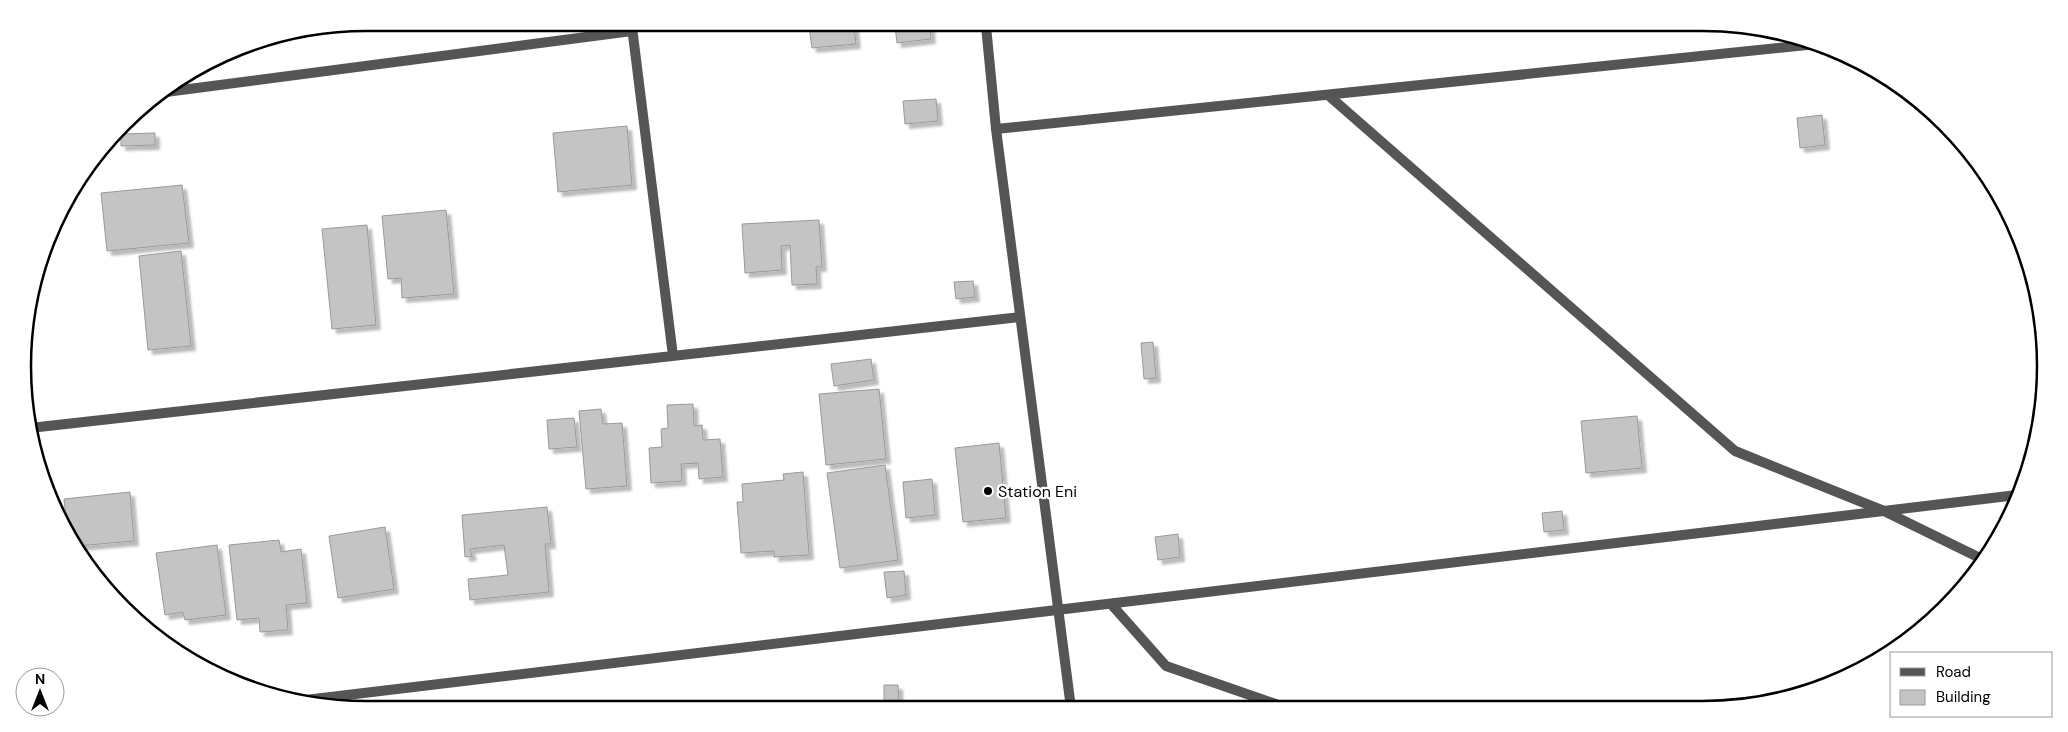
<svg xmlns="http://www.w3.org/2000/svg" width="2068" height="732" viewBox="0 0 2068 732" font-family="'DM Sans',sans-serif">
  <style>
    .building { fill: #c4c4c4; stroke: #999; filter: url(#shadow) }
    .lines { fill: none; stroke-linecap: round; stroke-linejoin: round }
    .minor { stroke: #555; stroke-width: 10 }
    .poi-dot { fill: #000; stroke: #fff; stroke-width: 2 }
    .labels { text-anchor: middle; stroke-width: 4.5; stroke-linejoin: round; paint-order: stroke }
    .poi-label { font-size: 16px; fill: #000; stroke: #fff; text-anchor: start }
    .rim { fill: none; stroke: #000; stroke-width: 2.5 }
  </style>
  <defs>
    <filter id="shadow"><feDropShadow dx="4.5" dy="4.5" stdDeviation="1" flood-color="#0004"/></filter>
  </defs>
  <rect width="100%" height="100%" fill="#fff"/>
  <path class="building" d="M 854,26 L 856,44 L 812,48 L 809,27 Z
    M 895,26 L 930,26 L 931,39 L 897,43 Z
    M 936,99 L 938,121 L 905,124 L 903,101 Z
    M 1822,115 L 1825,145 L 1800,148 L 1797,118 Z
    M 627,126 L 632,185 L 558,192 L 553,133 Z
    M 155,133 L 155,145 L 121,146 L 121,134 Z
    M 182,185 L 189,243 L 107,251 L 101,193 Z
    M 446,210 L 454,294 L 402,298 L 401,278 L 388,279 L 382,216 Z
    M 819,220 L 822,267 L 816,267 L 817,284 L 792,285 L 790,245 L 781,246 L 782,270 L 745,273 L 742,224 Z
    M 367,225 L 376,325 L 332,329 L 322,229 Z
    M 181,251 L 191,346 L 148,350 L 139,256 Z
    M 973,281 L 975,297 L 956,299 L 954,282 Z
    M 1153,342 L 1156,378 L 1144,379 L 1141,343 Z
    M 871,359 L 874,380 L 834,386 L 831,364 Z
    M 879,389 L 886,459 L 826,465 L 819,394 Z
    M 693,404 L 694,426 L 702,425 L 703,440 L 720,439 L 723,477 L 699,479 L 698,463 L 681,464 L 682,481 L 651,483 L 649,448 L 662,447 L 661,429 L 668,428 L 667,405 Z
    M 601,409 L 603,424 L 622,423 L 627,486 L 586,489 L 579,411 Z
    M 1637,416 L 1642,468 L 1586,473 L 1581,421 Z
    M 574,418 L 577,447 L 549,449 L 547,420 Z
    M 999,443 L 1006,518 L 963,522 L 955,448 Z
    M 885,465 L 898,560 L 840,568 L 827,473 Z
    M 803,472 L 809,555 L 774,557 L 774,551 L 741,553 L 737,502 L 743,502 L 742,484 L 784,480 L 783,474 Z
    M 932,479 L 935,515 L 906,518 L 903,482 Z
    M 130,492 L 134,541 L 76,546 L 67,528 L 64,499 Z
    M 547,507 L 551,544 L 545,544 L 549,592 L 470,600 L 468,579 L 508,575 L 504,545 L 470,549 L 472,556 L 465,557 L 462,515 Z
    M 1562,511 L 1564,530 L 1544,532 L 1542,513 Z
    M 385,527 L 394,589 L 338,598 L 329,536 Z
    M 1178,534 L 1180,557 L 1158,560 L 1155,537 Z
    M 279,540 L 281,552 L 301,549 L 307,603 L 286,605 L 288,630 L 260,632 L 259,618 L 237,620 L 229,545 Z
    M 217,545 L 226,615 L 185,620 L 183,612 L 165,615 L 156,553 Z
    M 904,571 L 906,595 L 887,598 L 884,572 Z
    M 884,685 L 898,685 L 899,707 L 884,707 Z"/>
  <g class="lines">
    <path class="minor" d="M 986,26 L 996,129 L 1071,708
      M 632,27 L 673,356
      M 166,92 L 632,31
      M 1328,95 L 1735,451 L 1884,511 L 1982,559
      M 996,129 L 1817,44
      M 30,428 L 1020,317
      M 1111,604 L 1166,666 L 1287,708
      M 297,701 L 2017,495"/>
  </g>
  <circle class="poi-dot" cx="988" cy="491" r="5"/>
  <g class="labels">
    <g class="poi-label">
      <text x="998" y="497">Station Eni</text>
    </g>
  </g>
  <path d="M0 0H2068V732H0ZM366 31H1702A335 335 0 0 1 2037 366V366A335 335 0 0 1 1702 701H366A335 335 0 0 1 31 366V366A335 335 0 0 1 366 31Z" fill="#fff" fill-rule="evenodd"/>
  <path class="rim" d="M366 31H1702A335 335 0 0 1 2037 366V366A335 335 0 0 1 1702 701H366A335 335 0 0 1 31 366V366A335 335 0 0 1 366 31Z"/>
  <rect x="1890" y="652" width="162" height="65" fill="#ffffff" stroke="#999999"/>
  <rect x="1900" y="668" width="25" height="8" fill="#555555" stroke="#999999"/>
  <text x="1936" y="677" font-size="15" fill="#000000">Road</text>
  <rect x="1900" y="690" width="25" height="15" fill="#c4c4c4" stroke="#999999"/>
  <text x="1936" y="702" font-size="15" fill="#000000">Building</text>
  <g transform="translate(40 692)"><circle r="24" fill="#ffffff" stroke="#999999"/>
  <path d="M0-4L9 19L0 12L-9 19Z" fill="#000000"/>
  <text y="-8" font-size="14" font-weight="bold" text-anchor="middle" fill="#000000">N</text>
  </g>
</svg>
